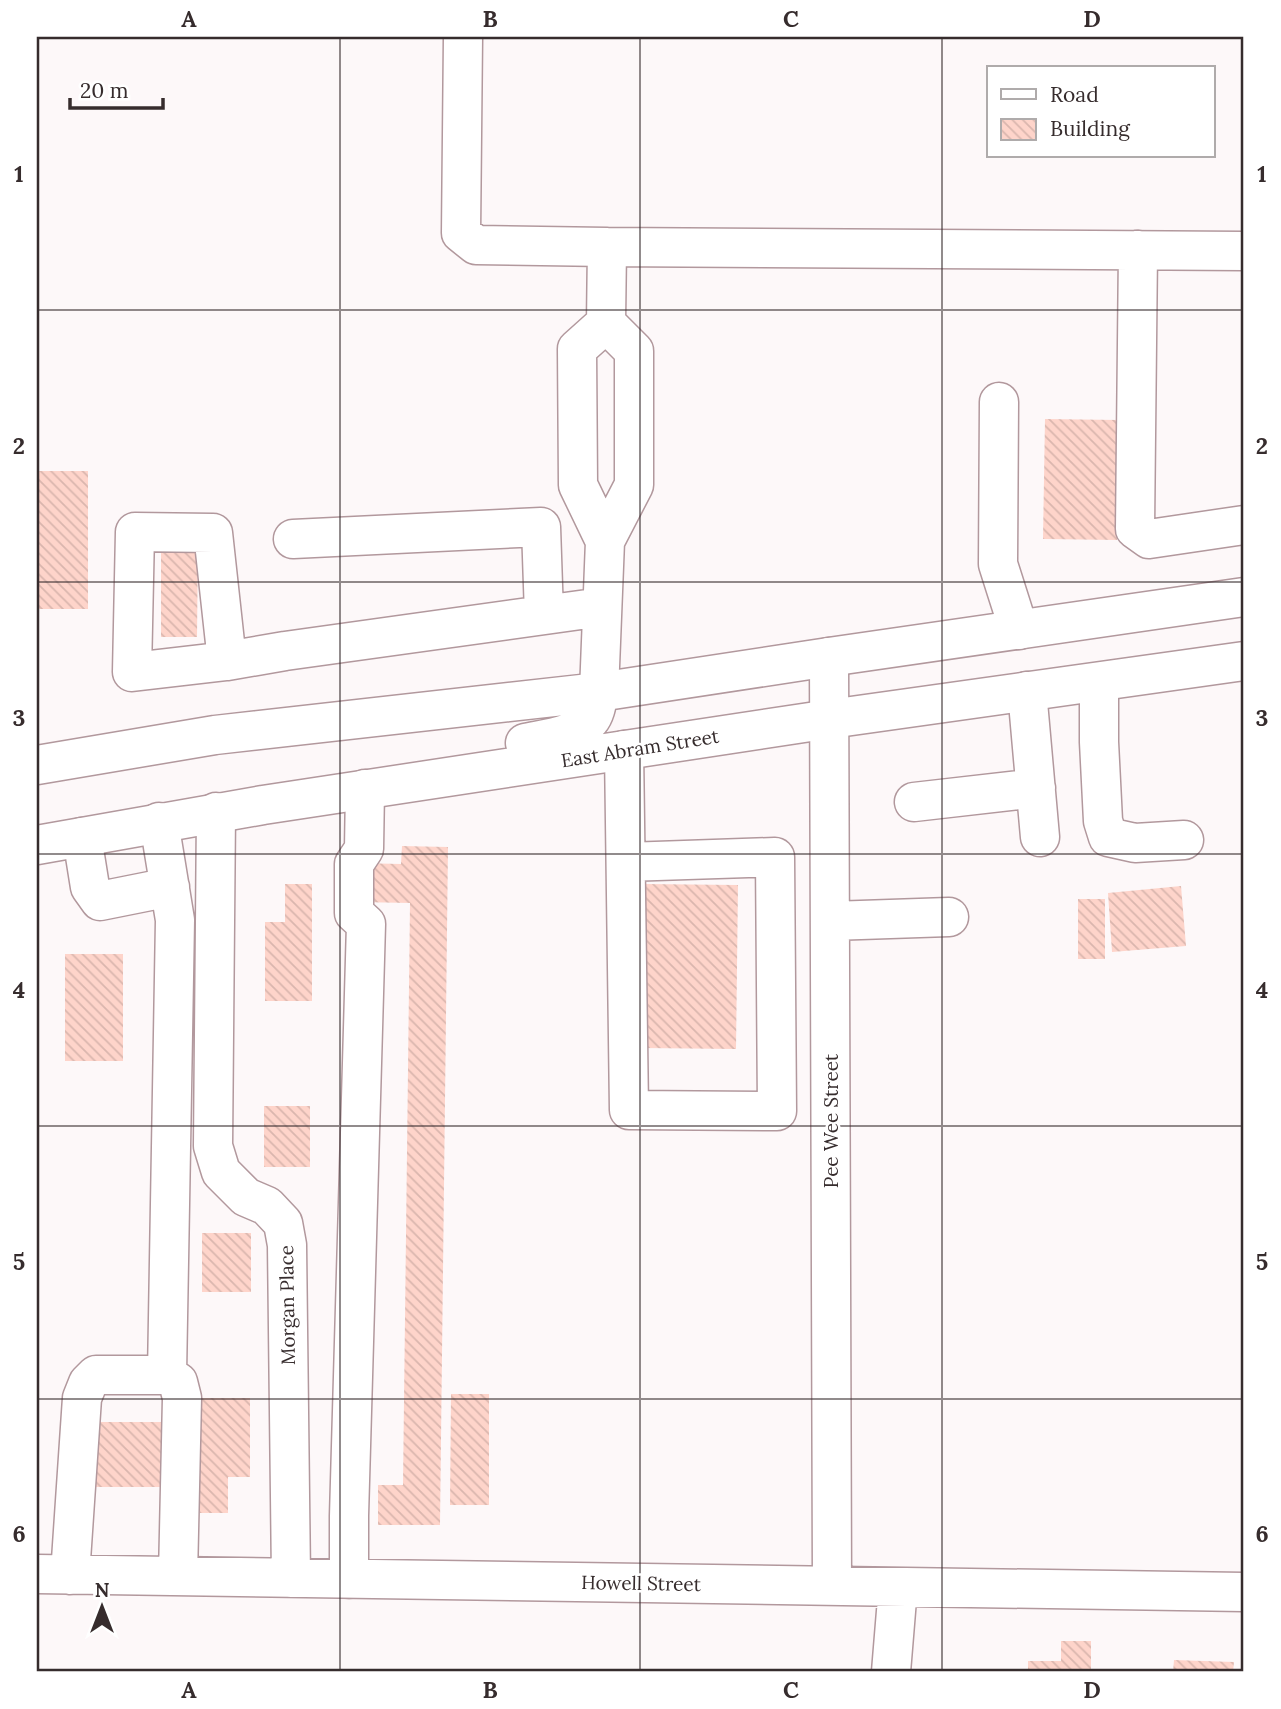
<svg xmlns="http://www.w3.org/2000/svg" width="1281" height="1709" viewBox="0 0 1281 1709" font-family="Lora,serif">
  <style>
    .building { fill: url(#building-back-hatch) }
    .lines { fill: none; stroke-linecap: round; stroke-linejoin: round }
    .minor-casing { stroke: #b2989d; stroke-width: 41 }
    .major-casing { stroke: #b2989d; stroke-width: 41 }
    .minor { stroke: #fff; stroke-width: 38 }
    .major { stroke: #fff; stroke-width: 38 }
    .grid { fill: none; stroke: #362c2d; stroke-width: 2; stroke-opacity: 0.55 }
    .labels { text-anchor: middle; stroke-width: 5; stroke-linejoin: round; paint-order: stroke }
    .street-label { font-size: 19px; fill: #362c2d; stroke: #fff }
    .neatline { fill: none; stroke: #362c2d; stroke-width: 2.5 }
    .grid-label { font-size: 23px; text-anchor: middle; font-weight: bold; fill: #362c2d }
  </style>
  <defs>
    <pattern id="building-back-hatch" width="6" height="6" patternUnits="userSpaceOnUse" patternTransform="scale(1.75)"><rect width="6" height="6" fill="#fed4ca"/><path d="M-1 5l2 2M0 0l6 6M5-1l2 2" fill="none" stroke="#dab6ae"/></pattern>
  </defs>
  <rect width="100%" height="100%" fill="#fdf8f9"/>
  <path class="building" d="M 1045,419 L 1119,420 L 1117,540 L 1043,539 Z
    M 37,471 L 88,471 L 88,609 L 37,609 Z
    M 161,541 L 198,541 L 197,637 L 161,637 Z
    M 402,846 L 448,847 L 440,1525 L 378,1525 L 378,1485 L 403,1485 L 410,903 L 358,902 L 358,863 L 401,864 Z
    M 285,884 L 312,884 L 312,1001 L 265,1001 L 265,922 L 285,922 Z
    M 643,884 L 738,885 L 736,1049 L 642,1048 Z
    M 1181,886 L 1186,946 L 1112,952 L 1108,893 Z
    M 1078,899 L 1105,899 L 1105,959 L 1078,959 Z
    M 65,954 L 123,954 L 123,1061 L 65,1061 Z
    M 264,1106 L 310,1106 L 310,1167 L 264,1167 Z
    M 202,1233 L 251,1233 L 251,1292 L 202,1292 Z
    M 451,1394 L 489,1394 L 489,1505 L 450,1505 Z
    M 200,1398 L 250,1398 L 250,1477 L 228,1477 L 228,1513 L 200,1513 Z
    M 89,1422 L 166,1422 L 166,1487 L 89,1487 Z
    M 1061,1641 L 1091,1641 L 1091,1672 L 1028,1672 L 1028,1661 L 1061,1661 Z
    M 1174,1660 L 1234,1662 L 1233,1672 L 1173,1672 Z"/>
  <g class="lines">
    <defs>
      <path id="minor" d="M 463,37 L 461,233 L 476,245 L 607,247 L 606,323 L 634,351 L 634,485 L 605,541 L 599,692
        M 607,247 L 1244,251
        M 1138,250 L 1135,529 L 1149,539 L 1244,525
        M 999,402 L 998,564 L 1019,630
        M 293,539 L 541,527 L 544,615
        M 605,541 L 578,485 L 577,349 L 606,323
        M 829,657 L 832,1586
        M 227,661 L 213,533 L 135,532 L 132,672 L 227,661 L 285,651 L 602,607
        M 1099,682 L 1099,742 L 1103,821 L 1108,837 L 1135,843 L 1184,840
        M 1027,691 L 1040,837
        M 624,750 L 629,1110 L 777,1111 L 775,857 L 626,862
        M 914,802 L 1036,788
        M 216,812 L 213,1146 L 221,1172 L 246,1197 L 267,1206 L 283,1223 L 287,1245 L 291,1578
        M 159,822 L 175,920 L 167,1375
        M 82,837 L 90,887 L 100,901 L 170,887
        M 831,921 L 949,917
        M 37,1574 L 1244,1592
        M 70,1575 L 82,1398 L 88,1383 L 96,1375 L 167,1375 L 178,1382 L 182,1398 L 178,1576
        M 349,1579 L 349,1516 L 366,924 L 354,913 L 354,864 L 364,849 L 365,789
        M 891,1672 L 898,1587"/>
      <path id="major" d="M 525,743 C 543,739 578,736 590,720 C 596,713 597,701 599,692
        M 37,765 L 215,735 L 599,692 L 829,657 L 1244,597
        M 37,845 L 263,805 L 830,719 L 1244,661"/>
    </defs>
    <use href="#minor" class="minor-casing"/>
    <use href="#major" class="major-casing"/>
    <use href="#minor" class="minor"/>
    <use href="#major" class="major"/>
  </g>
  <path class="grid" d="M 340,37 L 340,1672M 640,37 L 640,1672M 942,37 L 942,1672M 37,310 L 1244,310M 37,582 L 1244,582M 37,854 L 1244,854M 37,1126 L 1244,1126M 37,1399 L 1244,1399"/>
  <g class="labels">
    <g class="street-label">
      <text transform="translate(640 748) rotate(-9)" y="7">East Abram Street</text>
      <text transform="translate(831 1121) rotate(-90)" y="7">Pee Wee Street</text>
      <text transform="translate(287 1305) rotate(-91)" y="7">Morgan Place</text>
      <text transform="translate(641 1583) rotate(1)" y="7">Howell Street</text>
    </g>
  </g>
  <rect width="1281" height="1709" fill="none" stroke="#ffffff" stroke-width="77"/>
  <rect x="987" y="66" width="228" height="91" fill="#ffffff" stroke="#afabab" stroke-width="2"/>
  <rect x="1001" y="89" width="35" height="10" fill="#ffffff" stroke="#afabab" stroke-width="2"/>
  <text x="1050" y="102" font-size="21" fill="#362c2d">Road</text>
  <rect x="1001" y="119" width="35" height="21" fill="url(#building-back-hatch)" stroke="#afabab" stroke-width="2"/>
  <text x="1050" y="136" font-size="21" fill="#362c2d">Building</text>
  <g transform="translate(102 1607)" stroke="#ffffff" stroke-width="5" paint-order="stroke">
  <path d="M0-5L12 26L0 18L-12 26Z" fill="#362c2d"/>
  <text y="-10" font-size="19" font-weight="bold" text-anchor="middle" fill="#362c2d">N</text>
  </g>
  <path d="M70 98v10h93v-10" fill="none" stroke="#362c2d" stroke-width="3.5"/>
  <text x="80" y="98" font-size="21" fill="#362c2d" stroke="#ffffff" stroke-width="5" paint-order="stroke">20 m</text>
  <rect x="38" y="38" width="1204" height="1632" class="neatline"/>
  <g class="grid-label">
    <text x="189" y="27">A</text>
    <text x="490" y="27">B</text>
    <text x="791" y="27">C</text>
    <text x="1092" y="27">D</text>
    <text x="19" y="182">1</text>
    <text x="1262" y="182">1</text>
    <text x="19" y="454">2</text>
    <text x="1262" y="454">2</text>
    <text x="19" y="726">3</text>
    <text x="1262" y="726">3</text>
    <text x="19" y="998">4</text>
    <text x="1262" y="998">4</text>
    <text x="19" y="1270">5</text>
    <text x="1262" y="1270">5</text>
    <text x="19" y="1542">6</text>
    <text x="1262" y="1542">6</text>
    <text x="189" y="1698">A</text>
    <text x="490" y="1698">B</text>
    <text x="791" y="1698">C</text>
    <text x="1092" y="1698">D</text>
  </g>
</svg>
